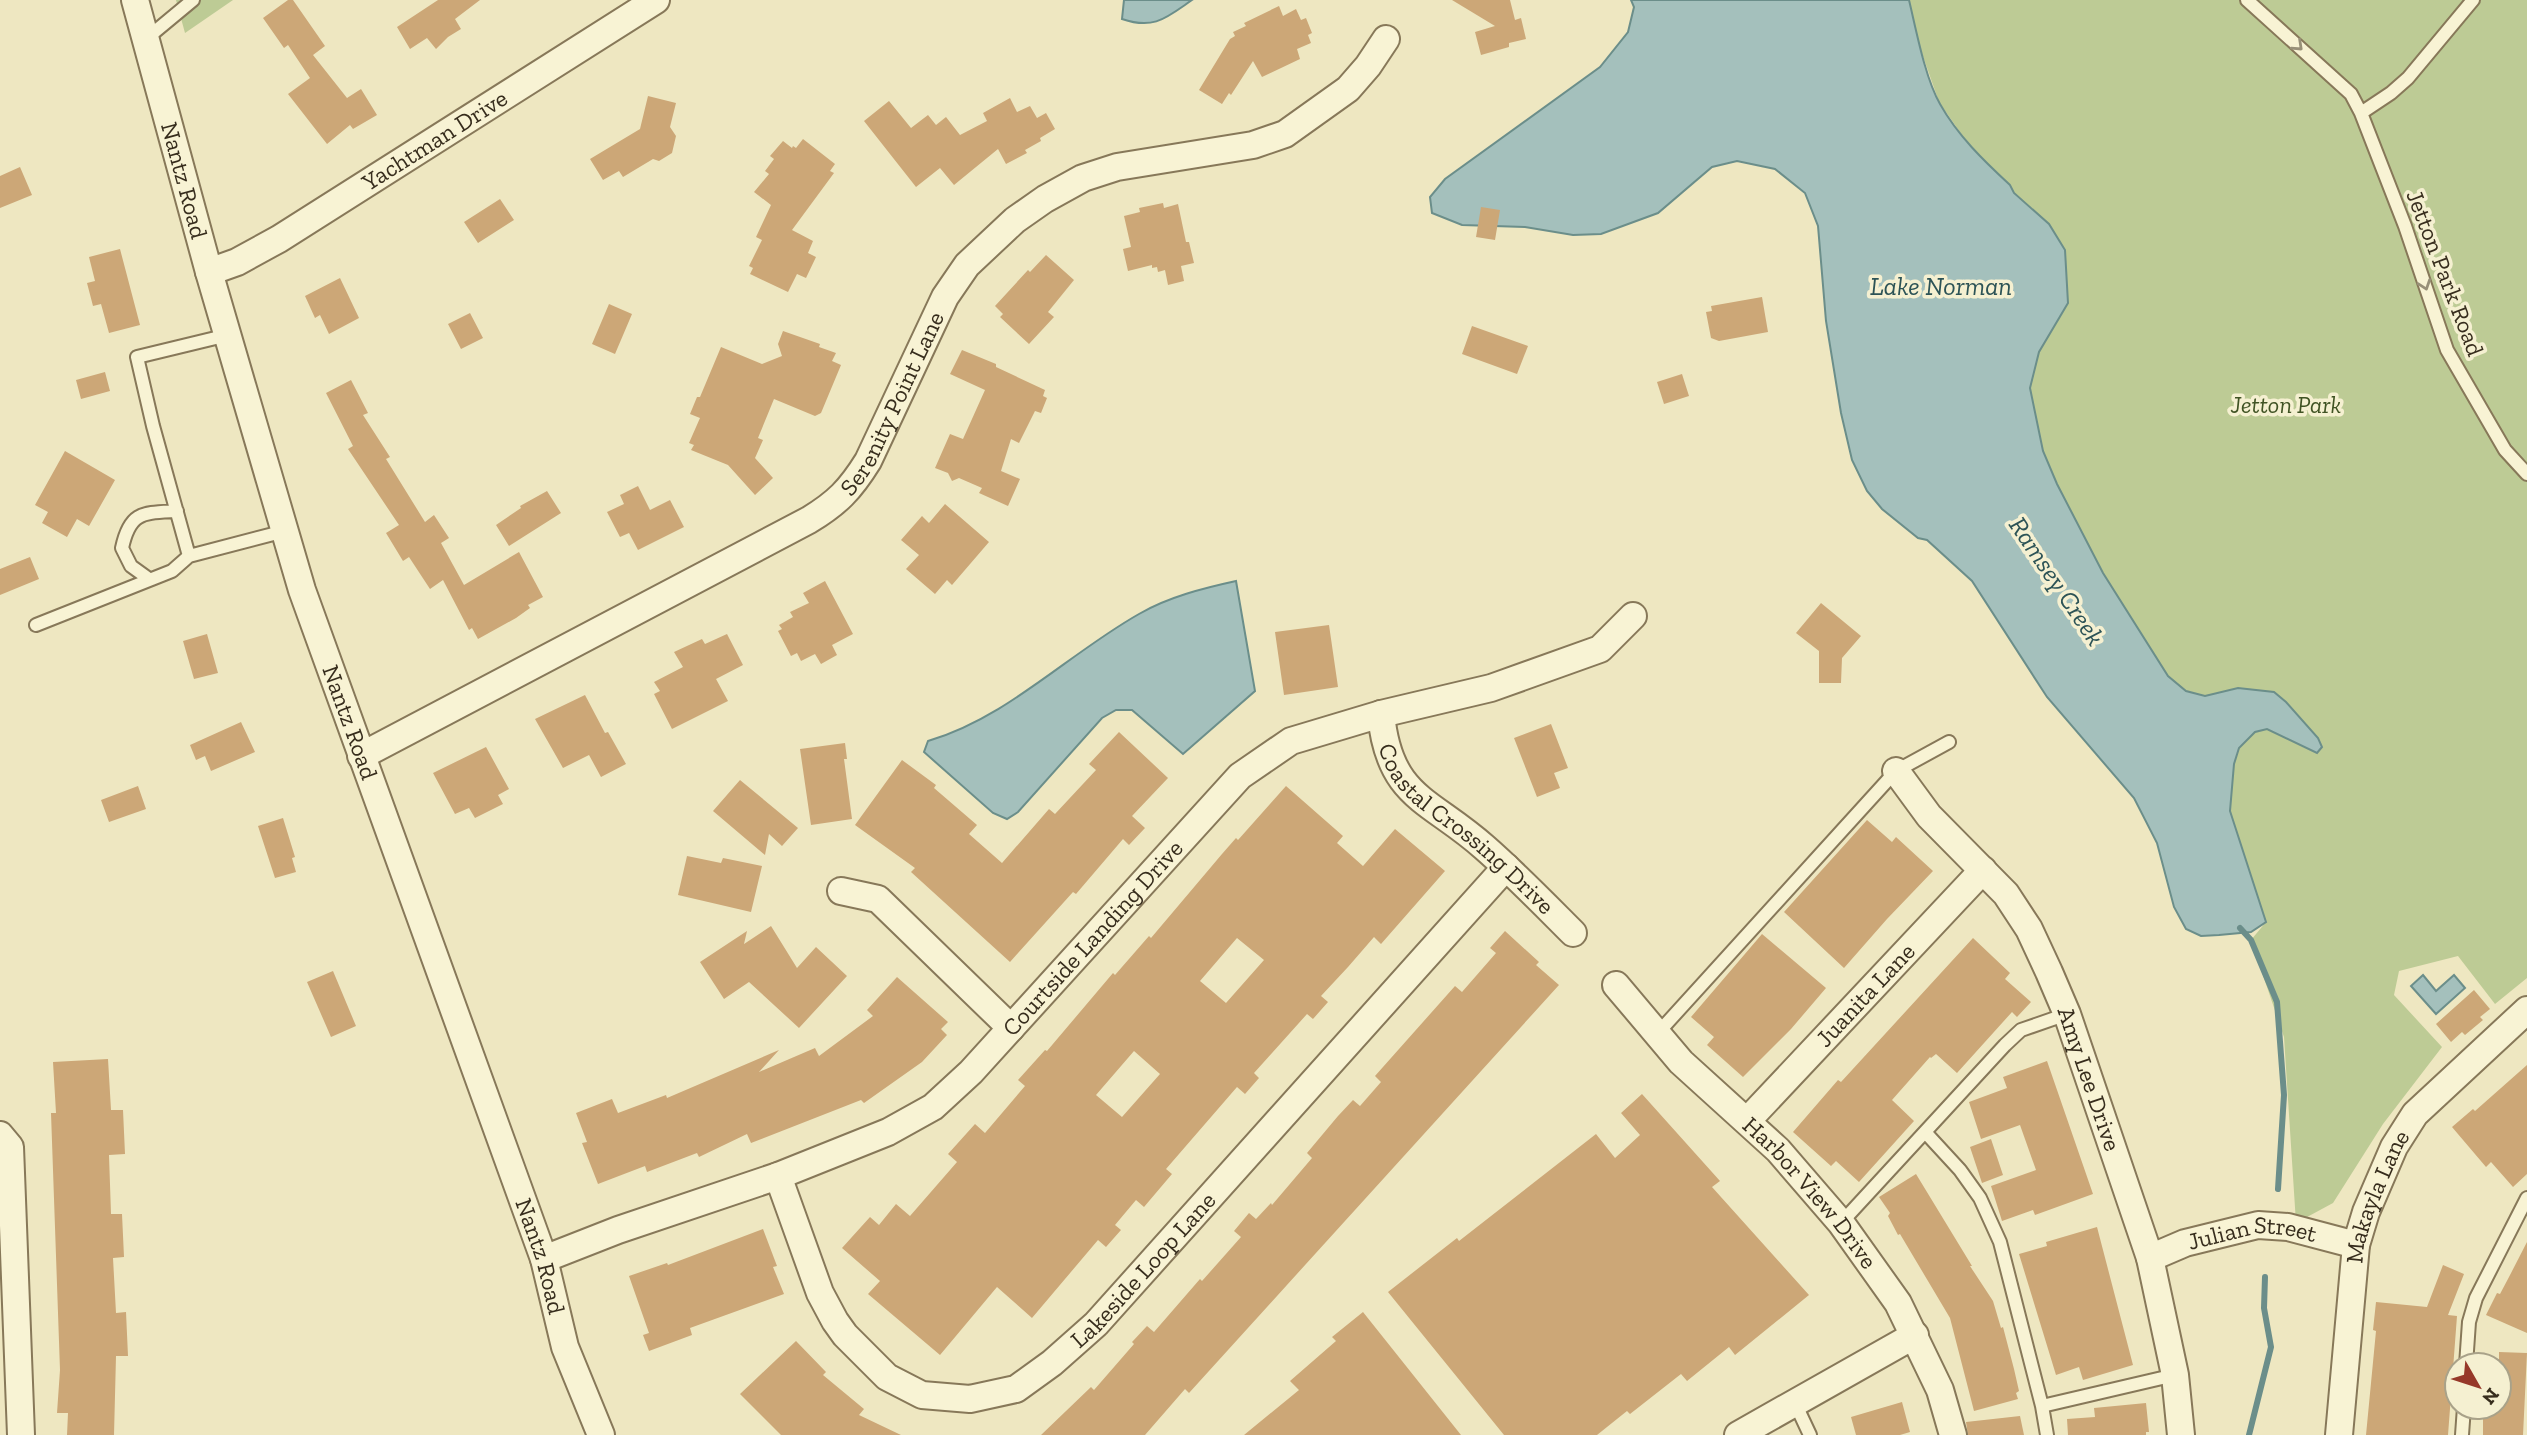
<svg xmlns="http://www.w3.org/2000/svg" width="2527" height="1435" viewBox="0 0 2527 1435" font-family="'Zilla Slab',serif">
  <style>
    .green { fill: #bdcb95 }
    .water { fill: #a4c0bc; stroke: #6b8e8a; stroke-width: 2 }
    .lines { fill: none; stroke-linecap: round; stroke-linejoin: round }
    .stream { stroke: #6b8e8a; stroke-width: 6 }
    .building { fill: #cca777; fill-rule: evenodd }
    .lane-casing { stroke: #877859; stroke-width: 16 }
    .street-casing { stroke: #877859; stroke-width: 30 }
    .lane { stroke: #f8f3d4; stroke-width: 12 }
    .street { stroke: #f8f3d4; stroke-width: 26 }
    .oneway { stroke: #989078 }
    .labels { text-anchor: middle; stroke-width: 7; stroke-linejoin: round; paint-order: stroke }
    .street-label { font-size: 24px; fill: #372d1d; stroke: #f5f0d1 }
    .park-label { font-size: 24px; font-style: italic; fill: #405324; stroke: #f5f0d1 }
    .water-label { font-size: 26px; font-style: italic; fill: #2c5356; stroke: #f5f0d1 }
  </style>
  <rect width="100%" height="100%" fill="#eee7c1"/>
  <path class="green" d="M 176,0 L 233,0 L 185,33 Z
    M 1909,0 L 2527,0 L 2527,978 L 2495,1004 L 2458,956 L 2399,971 L 2394,995 L 2442,1047 L 2383,1124 L 2333,1203 L 2296,1223 L 2284,1037 L 2251,940 L 2266,922 L 2230,811 L 2234,764 L 2239,748 L 2255,731 L 2267,729 L 2316,753 L 2322,746 L 2318,738 L 2286,702 L 2238,688 L 2205,696 L 2186,691 L 2168,676 L 2103,573 L 2057,484 L 2043,451 L 2030,388 L 2038,352 L 2068,303 L 2010,185 L 1971,148 L 1939,102 L 1918,42 Z"/>
  <path class="water" d="M 1124,0 L 1192,0 C 1166,18 1154,30 1122,19 Z
    M 1631,0 L 1909,0 C 1916,29 1925,78 1940,104 C 1958,136 1984,161 2010,185 L 2014,193 L 2049,224 L 2065,250 L 2068,303 L 2039,352 L 2030,388 L 2043,451 L 2057,484 L 2103,573 L 2168,676 L 2186,691 L 2205,696 L 2238,688 L 2274,692 L 2286,702 L 2318,738 L 2322,747 L 2317,753 L 2267,729 L 2255,732 L 2239,748 L 2234,764 L 2230,811 L 2266,922 L 2251,932 L 2219,935 L 2201,936 L 2186,929 L 2174,907 L 2157,843 L 2134,798 L 2047,697 L 1972,581 L 1927,540 L 1918,538 L 1882,509 L 1867,491 L 1852,460 L 1841,413 L 1826,321 L 1818,226 L 1805,193 L 1775,169 L 1737,161 L 1712,167 L 1658,213 L 1601,234 L 1573,235 L 1525,227 L 1462,225 L 1432,213 L 1430,197 L 1445,179 L 1600,67 L 1628,32 L 1634,7 Z
    M 1236,581 L 1255,691 L 1183,754 L 1132,710 L 1116,710 L 1102,718 L 1018,812 L 1007,819 L 993,813 L 924,752 L 928,741 C 1007,718 1068,654 1139,614 C 1168,597 1204,588 1236,581 Z
    M 2423,975 L 2436,991 L 2454,975 L 2465,988 L 2436,1014 L 2411,986 Z"/>
  <g class="lines">
    <path class="stream" d="M 2240,928 L 2251,940 L 2277,1002 L 2284,1095 L 2278,1189
      M 2249,1435 L 2271,1347 L 2264,1308 L 2265,1277"/>
  </g>
  <path class="building" d="M 288,0 L 293,0 L 325,46 L 313,55 L 347,98 L 361,89 L 377,115 L 353,129 L 350,125 L 327,144 L 288,94 L 310,78 L 288,45 L 284,48 L 263,18 Z
    M 438,0 L 480,0 L 455,19 L 461,29 L 448,37 L 436,49 L 427,38 L 410,49 L 397,27 Z
    M 1452,0 L 1510,0 L 1515,20 L 1521,18 L 1526,39 L 1509,43 L 1509,47 L 1481,55 L 1475,32 L 1495,26 Z
    M 1279,6 L 1283,16 L 1296,9 L 1301,20 L 1306,18 L 1312,33 L 1308,35 L 1311,43 L 1297,49 L 1300,59 L 1262,77 L 1253,61 L 1231,95 L 1229,93 L 1222,104 L 1199,90 L 1230,39 L 1235,36 L 1233,32 L 1246,26 L 1244,23 Z
    M 648,96 L 676,103 L 670,127 L 676,136 L 672,153 L 659,161 L 653,159 L 623,177 L 619,171 L 603,180 L 590,159 L 640,129 Z
    M 1010,98 L 1017,112 L 1030,106 L 1037,118 L 1046,113 L 1055,129 L 1040,138 L 1041,141 L 1025,150 L 1027,153 L 1006,164 L 998,149 L 954,185 L 940,168 L 916,187 L 864,121 L 889,101 L 911,128 L 928,115 L 936,125 L 946,117 L 960,135 L 987,121 L 983,113 Z
    M 803,139 L 835,164 L 830,171 L 834,173 L 792,230 L 813,241 L 808,253 L 816,257 L 806,278 L 797,274 L 788,292 L 750,274 L 753,268 L 749,266 L 762,240 L 756,237 L 771,205 L 754,192 L 769,174 L 765,171 L 774,159 L 770,156 L 783,141 L 792,148 L 793,146 L 796,148 Z
    M 20,167 L 32,195 L 0,208 L 0,176 Z
    M 500,199 L 514,220 L 478,243 L 464,222 Z
    M 1163,203 L 1164,208 L 1178,204 L 1186,242 L 1189,242 L 1194,263 L 1181,266 L 1184,281 L 1168,285 L 1165,270 L 1158,272 L 1157,267 L 1152,268 L 1152,265 L 1128,271 L 1123,249 L 1131,247 L 1124,216 L 1140,212 L 1139,208 Z
    M 1481,207 L 1500,210 L 1495,240 L 1476,237 Z
    M 120,249 L 140,325 L 109,333 L 101,304 L 93,306 L 87,283 L 95,281 L 89,257 Z
    M 1046,255 L 1074,280 L 1048,312 L 1054,317 L 1029,344 L 1000,317 L 1003,314 L 995,306 L 1028,270 L 1030,272 Z
    M 340,278 L 359,318 L 329,334 L 320,315 L 315,318 L 305,296 Z
    M 1762,297 L 1768,332 L 1719,341 L 1711,338 L 1706,312 L 1712,311 L 1711,306 Z
    M 609,304 L 632,314 L 615,354 L 592,344 Z
    M 470,313 L 483,338 L 461,349 L 448,324 Z
    M 1472,326 L 1528,346 L 1517,374 L 1462,354 Z
    M 783,331 L 820,344 L 819,347 L 836,353 L 832,361 L 841,365 L 821,413 L 815,416 L 774,399 L 758,438 L 763,440 L 755,458 L 773,478 L 755,495 L 728,465 L 691,450 L 694,445 L 689,443 L 700,418 L 690,414 L 697,397 L 700,397 L 721,347 L 762,364 L 782,356 L 778,344 Z
    M 962,350 L 996,364 L 996,367 L 1045,390 L 1043,396 L 1047,398 L 1041,413 L 1035,411 L 1019,443 L 1011,439 L 1001,471 L 1020,479 L 1008,506 L 979,493 L 982,488 L 959,478 L 952,481 L 948,473 L 935,468 L 950,434 L 963,439 L 985,390 L 950,374 Z
    M 105,372 L 110,391 L 81,399 L 76,380 Z
    M 1682,374 L 1689,396 L 1664,404 L 1657,382 Z
    M 351,380 L 368,413 L 363,415 L 390,457 L 386,459 L 425,522 L 434,515 L 449,538 L 441,543 L 464,585 L 519,552 L 543,597 L 528,605 L 530,608 L 516,618 L 478,639 L 472,628 L 469,630 L 443,580 L 430,589 L 409,557 L 403,561 L 386,533 L 399,525 L 348,449 L 353,446 L 326,393 Z
    M 65,451 L 115,480 L 89,526 L 77,519 L 67,537 L 42,523 L 48,512 L 35,505 Z
    M 638,486 L 650,510 L 670,500 L 684,527 L 638,550 L 629,533 L 620,537 L 607,512 L 624,504 L 620,495 Z
    M 547,491 L 561,513 L 509,546 L 496,525 L 521,508 L 520,506 Z
    M 945,504 L 989,542 L 952,585 L 947,580 L 935,594 L 906,569 L 919,555 L 901,540 L 922,516 L 929,523 Z
    M 30,557 L 39,579 L 0,595 L 0,569 Z
    M 825,581 L 853,634 L 832,645 L 837,655 L 821,664 L 815,654 L 801,661 L 797,653 L 791,656 L 778,631 L 782,629 L 779,625 L 793,617 L 790,612 L 809,603 L 803,593 Z
    M 1821,603 L 1861,636 L 1842,658 L 1841,683 L 1819,683 L 1819,651 L 1796,633 Z
    M 1329,625 L 1338,687 L 1284,695 L 1275,632 Z
    M 207,634 L 218,673 L 194,679 L 183,641 Z
    M 727,634 L 743,665 L 716,679 L 728,701 L 672,729 L 654,694 L 660,691 L 654,682 L 683,667 L 674,652 L 702,639 L 705,644 Z
    M 585,695 L 605,733 L 608,732 L 626,764 L 601,777 L 589,755 L 563,768 L 535,719 Z
    M 241,722 L 255,752 L 211,771 L 205,756 L 196,760 L 190,745 Z
    M 1551,724 L 1568,768 L 1554,773 L 1560,788 L 1537,797 L 1514,738 Z
    M 1119,732 L 1168,778 L 1132,816 L 1145,828 L 1129,845 L 1123,839 L 1076,894 L 1073,892 L 1010,962 L 911,872 L 915,868 L 855,825 L 902,760 L 936,785 L 934,788 L 977,825 L 969,834 L 1002,863 L 1049,809 L 1055,814 L 1096,770 L 1089,764 Z
    M 845,743 L 847,759 L 844,759 L 852,819 L 811,825 L 800,749 Z
    M 486,747 L 509,789 L 498,795 L 503,804 L 475,818 L 469,808 L 455,814 L 433,773 Z
    M 740,780 L 798,828 L 782,846 L 769,834 L 765,855 L 713,811 Z
    M 138,786 L 146,809 L 109,822 L 101,800 Z
    M 1286,786 L 1343,836 L 1337,843 L 1363,866 L 1395,829 L 1445,871 L 1381,944 L 1374,937 L 1348,967 L 1321,996 L 1328,1002 L 1313,1019 L 1307,1014 L 1254,1073 L 1259,1078 L 1245,1094 L 1237,1087 L 1166,1169 L 1172,1174 L 1144,1207 L 1136,1200 L 1115,1225 L 1121,1230 L 1106,1247 L 1098,1240 L 1032,1318 L 997,1287 L 940,1355 L 868,1294 L 880,1281 L 842,1248 L 870,1217 L 879,1225 L 896,1204 L 910,1216 L 957,1162 L 948,1154 L 975,1124 L 985,1133 L 1025,1086 L 1018,1080 L 1045,1050 L 1047,1051 L 1113,973 L 1115,975 L 1149,936 L 1151,938 L 1222,854 L 1236,838 L 1238,840 ZM 1237,938 L 1264,960 L 1226,1003 L 1200,981 ZM 1134,1051 L 1160,1074 L 1122,1117 L 1096,1095 Z
    M 283,818 L 295,857 L 292,858 L 296,872 L 275,878 L 258,826 Z
    M 1867,820 L 1892,842 L 1896,837 L 1933,871 L 1887,919 L 1844,968 L 1784,912 Z
    M 687,856 L 721,863 L 723,858 L 762,866 L 751,912 L 678,895 Z
    M 771,926 L 797,968 L 816,947 L 847,976 L 799,1028 L 749,982 L 724,999 L 700,962 L 747,931 L 744,944 Z
    M 1505,931 L 1539,962 L 1536,965 L 1559,985 L 1189,1393 L 1185,1389 L 1145,1435 L 1041,1435 L 1091,1387 L 1094,1390 L 1134,1344 L 1132,1342 L 1147,1326 L 1154,1332 L 1200,1279 L 1202,1281 L 1241,1237 L 1234,1231 L 1249,1213 L 1256,1219 L 1271,1203 L 1272,1205 L 1312,1158 L 1307,1153 L 1338,1116 L 1353,1100 L 1360,1106 L 1381,1082 L 1375,1076 L 1455,986 L 1462,992 L 1496,953 L 1490,948 Z
    M 1762,934 L 1826,988 L 1791,1029 L 1743,1077 L 1707,1045 L 1714,1037 L 1691,1017 Z
    M 1973,938 L 2010,973 L 2005,979 L 2031,1002 L 2017,1017 L 2012,1012 L 1957,1073 L 1936,1054 L 1931,1058 L 1930,1057 L 1892,1100 L 1914,1121 L 1859,1182 L 1836,1161 L 1831,1166 L 1793,1132 L 1838,1080 L 1841,1082 Z
    M 333,971 L 356,1026 L 331,1037 L 307,982 Z
    M 897,977 L 948,1022 L 941,1029 L 947,1035 L 922,1062 L 864,1103 L 861,1100 L 751,1143 L 747,1134 L 699,1157 L 697,1153 L 647,1172 L 645,1166 L 598,1184 L 582,1143 L 587,1142 L 576,1113 L 612,1099 L 618,1113 L 666,1095 L 667,1098 L 779,1050 L 759,1072 L 815,1048 L 819,1056 L 873,1016 L 867,1010 Z
    M 2474,990 L 2490,1009 L 2480,1017 L 2483,1020 L 2465,1035 L 2462,1032 L 2451,1042 L 2436,1024 Z
    M 108,1059 L 111,1110 L 123,1110 L 125,1154 L 109,1155 L 111,1214 L 122,1214 L 124,1257 L 113,1258 L 116,1313 L 126,1312 L 128,1356 L 116,1356 L 114,1435 L 67,1435 L 68,1413 L 57,1413 L 60,1370 L 51,1113 L 56,1113 L 53,1062 Z
    M 2047,1061 L 2093,1194 L 2035,1215 L 2033,1210 L 2002,1221 L 1991,1186 L 2036,1170 L 2020,1125 L 1981,1139 L 1969,1102 L 2007,1088 L 2003,1077 Z
    M 2527,1065 L 2527,1174 L 2513,1187 L 2491,1162 L 2486,1167 L 2452,1127 L 2473,1109 L 2475,1111 Z
    M 1642,1094 L 1720,1181 L 1712,1187 L 1809,1295 L 1735,1355 L 1729,1347 L 1687,1381 L 1681,1374 L 1630,1414 L 1627,1411 L 1597,1435 L 1504,1435 L 1388,1292 L 1457,1238 L 1459,1241 L 1596,1134 L 1615,1158 L 1640,1135 L 1621,1113 Z
    M 1991,1139 L 2003,1175 L 1982,1183 L 1970,1147 Z
    M 1916,1174 L 1972,1266 L 1970,1266 L 1993,1301 L 2001,1328 L 2003,1327 L 2014,1369 L 2019,1391 L 2016,1393 L 2018,1399 L 1974,1411 L 1950,1318 L 1900,1234 L 1898,1235 L 1888,1216 L 1890,1213 L 1879,1197 Z
    M 2097,1227 L 2133,1365 L 2083,1380 L 2079,1367 L 2056,1375 L 2019,1254 L 2047,1246 L 2046,1242 Z
    M 763,1229 L 777,1266 L 773,1267 L 784,1294 L 690,1328 L 692,1335 L 649,1351 L 643,1335 L 649,1333 L 629,1276 L 667,1263 L 668,1265 Z
    M 2527,1242 L 2527,1333 L 2486,1315 L 2497,1293 L 2500,1294 L 2509,1277 Z
    M 2443,1265 L 2464,1274 L 2448,1315 L 2457,1316 L 2448,1435 L 2366,1435 L 2376,1331 L 2373,1330 L 2376,1302 L 2427,1307 Z
    M 1363,1312 L 1461,1435 L 1244,1435 L 1299,1390 L 1290,1381 L 1336,1341 L 1332,1337 Z
    M 796,1341 L 826,1372 L 823,1375 L 864,1409 L 859,1415 L 901,1435 L 781,1435 L 740,1394 Z
    M 2499,1352 L 2527,1353 L 2523,1435 L 2483,1435 L 2483,1414 L 2487,1412 L 2488,1407 L 2499,1407 Z
    M 1902,1402 L 1910,1432 L 1900,1435 L 1856,1435 L 1851,1417 Z
    M 2146,1403 L 2149,1432 L 2146,1432 L 2146,1435 L 2068,1435 L 2067,1419 L 2095,1417 L 2094,1408 Z
    M 2020,1416 L 2024,1435 L 1968,1435 L 1966,1422 Z"/>
  <g class="lines">
    <defs>
      <path id="lane" d="M 2247,0 L 2351,94 L 2361,113 L 2405,226 L 2447,350 L 2505,450 L 2527,474
        M 146,39 L 193,0
        M 2361,113 L 2391,93 L 2408,78 L 2473,0
        M 228,335 L 137,357 L 153,426 L 189,556 L 285,531
        M 149,579 L 131,566 L 122,548 C 130,511 143,513 177,511
        M 36,625 L 172,571 L 189,556
        M 1657,1034 L 1896,771 L 1949,742
        M 1925,1132 L 1960,1170 L 1980,1198 L 2000,1242 L 2042,1406 L 2047,1435
        M 1841,1223 L 2005,1045 L 2021,1030 L 2067,1014
        M 2466,1365 L 2469,1322 L 2476,1298 L 2527,1198
        M 1795,1403 L 1810,1435
        M 2042,1406 L 2175,1375
        M 2462,1435 L 2464,1407"/>
      <g id="street">
        <path id="s1" d="M 135,0 L 209,272 L 302,590 L 544,1259 L 565,1347 L 601,1435"/>
        <path id="s2" d="M 209,272 L 237,262 L 279,239 L 656,0"/>
        <path id="s3" d="M 1381,714 C 1389,798 1430,799 1484,847 C 1515,874 1544,904 1573,933"/>
        <path id="s4" d="M 361,756 L 809,520 C 837,503 850,490 868,461 L 945,297 L 967,265 L 1015,220 L 1045,199 L 1083,178 L 1117,167 L 1253,145 L 1285,134 L 1348,89 L 1368,66 L 1386,39"/>
        <path id="s5" d="M 1896,771 L 1929,816 L 2006,894 L 2029,929 L 2049,972 L 2067,1014 L 2150,1258 L 2175,1375 L 2181,1435"/>
        <path d="M 841,891 L 878,899 L 1011,1028"/>
        <path id="s6" d="M 1616,985 L 1681,1062 L 1778,1150 L 1841,1223 L 1898,1303 L 1940,1390 L 1953,1435"/>
        <path id="s7" d="M 1747,1121 L 1983,870"/>
        <path d="M 0,1135 L 10,1147 L 21,1435"/>
        <path id="s8" d="M 778,1176 L 820,1293 L 835,1321 L 845,1335 L 887,1377 L 922,1395 L 970,1399 L 1016,1389 L 1052,1363 L 1096,1324 L 1506,867"/>
        <path id="s9" d="M 2150,1258 L 2185,1243 L 2258,1225 L 2288,1227 L 2356,1245"/>
        <path id="s10" d="M 544,1259 L 618,1230 L 778,1176 L 888,1132 L 933,1107 L 971,1072 L 1240,776 L 1291,741 L 1381,714 L 1491,688 L 1600,649 L 1633,616"/>
        <path d="M 1738,1435 L 1915,1335"/>
        <path id="s11" d="M 2339,1435 L 2356,1245 L 2366,1212 L 2394,1147 L 2415,1114 L 2527,1010"/>
      </g>
    </defs>
    <use href="#lane" class="lane-casing"/>
    <use href="#street" class="street-casing"/>
    <use href="#lane" class="lane"/>
    <use href="#street" class="street"/>
  </g>
  <defs><path id="oneway-chevron" d="M-2-3.5L2.5 0L-2 3.5" fill="none" stroke-width="1.6" stroke-linecap="round" stroke-linejoin="round" transform="scale(1.75)"/></defs>
  <g class="oneway">
    <use href="#oneway-chevron" transform="translate(2298 46) rotate(43)"/>
    <use href="#oneway-chevron" transform="translate(2425 285) rotate(71)"/>
  </g>
  <g class="labels">
    <g class="street-label">
      <text dy="8" stroke="none"><textPath href="#s2" startOffset="262">Yachtman Drive</textPath></text>
      <text dy="8" stroke="none"><textPath href="#s1" startOffset="187">Nantz Road</textPath></text>
      <text transform="translate(2445 273) rotate(69)" y="8">Jetton Park Road</text>
      <text dy="8" stroke="none"><textPath href="#s4" startOffset="653">Serenity Point Lane</textPath></text>
      <text dy="8" stroke="none"><textPath href="#s1" startOffset="754">Nantz Road</textPath></text>
      <text dy="8" stroke="none"><textPath href="#s3" startOffset="149">Coastal Crossing Drive</textPath></text>
      <text dy="8" stroke="none"><textPath href="#s10" startOffset="651">Courtside Landing Drive</textPath></text>
      <text dy="8" stroke="none"><textPath href="#s7" startOffset="173">Juanita Lane</textPath></text>
      <text dy="8" stroke="none"><textPath href="#s5" startOffset="369">Amy Lee Drive</textPath></text>
      <text dy="8" stroke="none"><textPath href="#s6" startOffset="285">Harbor View Drive</textPath></text>
      <text dy="8" stroke="none"><textPath href="#s11" startOffset="243">Makayla Lane</textPath></text>
      <text dy="8" stroke="none"><textPath href="#s9" startOffset="107">Julian Street</textPath></text>
      <text dy="8" stroke="none"><textPath href="#s1" startOffset="1321">Nantz Road</textPath></text>
      <text dy="8" stroke="none"><textPath href="#s8" startOffset="542">Lakeside Loop Lane</textPath></text>
    </g>
    <g class="park-label">
      <text x="2286" y="413">Jetton Park</text>
    </g>
    <g class="water-label">
      <text x="1941" y="295">Lake Norman</text>
      <text transform="translate(2057 581) rotate(56)" y="9">Ramsey Creek</text>
    </g>
  </g>
  <g transform="translate(2478 1386) rotate(129)"><circle r="33" fill="#f5f0d1" stroke="#a9a289" stroke-width="2"/>
  <path d="M0-5L12 26L0 18L-12 26Z" fill="#963829"/>
  <text y="-10" font-size="19" font-weight="bold" text-anchor="middle" fill="#372d1d">N</text>
  </g>
</svg>
